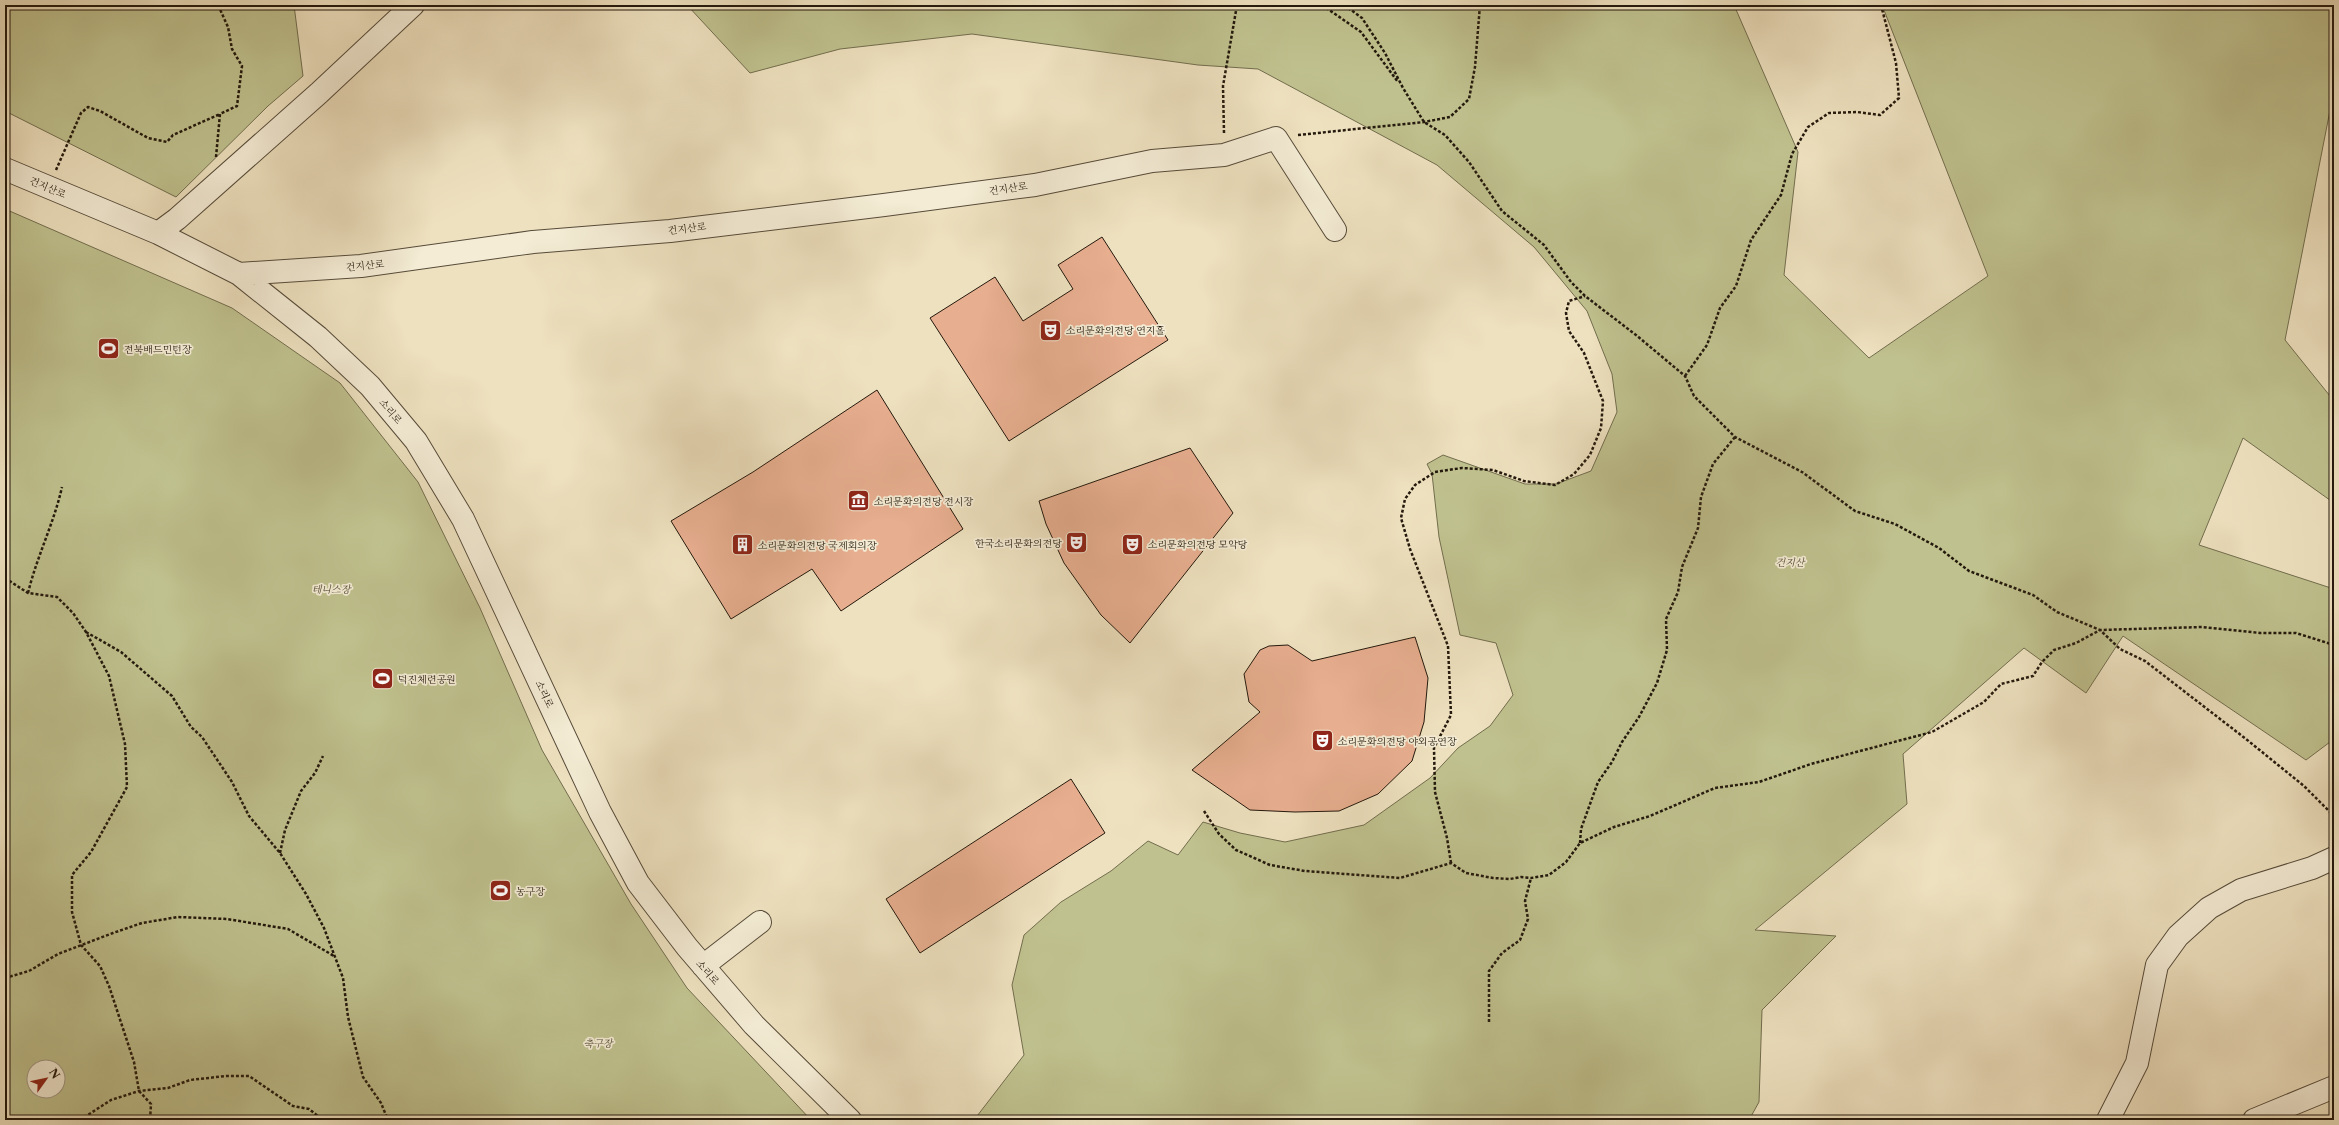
<svg xmlns="http://www.w3.org/2000/svg" width="2339" height="1125" viewBox="0 0 2339 1125" font-family="'Libre Caslon Text','Noto Serif KR',serif">
  <style>
    .green { fill: #bfc18e; stroke: #726d4e; fill-rule: evenodd }
    .building { fill: #e7ae8f; stroke: #24190d }
    .lines { fill: none; stroke-linecap: round; stroke-linejoin: round }
    .minor-casing { stroke: #564b3a; stroke-width: 24 }
    .path { stroke: #24190d; stroke-width: 2.5; stroke-dasharray: 3 2; stroke-linecap: butt }
    .minor { stroke: #f4ecd5; stroke-width: 22 }
    .labels { text-anchor: middle; stroke-width: 3.5; stroke-linejoin: round; paint-order: stroke }
    .street-label { font-size: 10px; fill: #24190d; stroke: #f4ecd5 }
    .poi-label { font-size: 10px; fill: #24190d; stroke: #f4ecd5; text-anchor: start }
    .park-label { font-size: 10px; font-style: italic; fill: #524b34; stroke: #f4ecd5 }
  </style>
  <rect width="100%" height="100%" fill="#eee1bf"/>
  <filter id="stains"><feTurbulence type="fractalNoise" baseFrequency=".005" numOctaves="4"/><feColorMatrix values="0 0 0 0 .2 0 0 0 0 .09 0 0 0 0 .02 0 0 0 .5 -.17"/></filter>
  <radialGradient id="worn" r=".72"><stop offset=".6" stop-color="#630" stop-opacity="0"/><stop offset="1" stop-color="#630" stop-opacity=".3"/></radialGradient>
  <path class="green" d="M 5,5 L 294,5 L 303,76 L 268,106 L 176,197 L 5,111 Z
    M 687,5 L 1734,5 L 1798,152 L 1784,275 L 1869,358 L 1988,276 L 1882,5 L 2334,5 L 2334,90 L 2285,340 L 2334,401 L 2334,503 L 2243,438 L 2199,545 L 2334,589 L 2334,739 L 2306,760 L 2123,636 L 2086,693 L 2024,648 L 1903,754 L 1907,804 L 1755,930 L 1836,936 L 1762,1010 L 1759,1102 L 1749,1120 L 974,1120 L 1024,1055 L 1012,985 L 1024,935 L 1061,902 L 1111,871 L 1148,841 L 1178,855 L 1203,822 L 1240,833 L 1285,842 L 1364,825 L 1430,778 L 1458,748 L 1490,726 L 1513,695 L 1496,643 L 1460,635 L 1439,537 L 1432,474 L 1427,464 L 1443,455 L 1525,484 L 1556,484 L 1591,471 L 1617,412 L 1612,374 L 1587,311 L 1534,247 L 1437,165 L 1258,69 L 1198,65 L 972,34 L 840,49 L 750,73 Z
    M 5,209 L 232,308 L 340,383 L 418,482 L 480,608 L 542,750 L 631,904 L 687,988 L 811,1120 L 5,1120 ZM 34,1067 L 58,1067 L 58,1091 L 34,1091 Z"/>
  <path class="building" d="M 1102,237 L 1168,340 L 1009,441 L 930,318 L 995,277 L 1023,321 L 1073,289 L 1058,265 Z
    M 877,390 L 963,529 L 841,611 L 812,569 L 731,619 L 671,521 L 753,472 Z
    M 1190,448 L 1233,513 L 1130,643 L 1101,615 L 1064,563 L 1046,524 L 1039,501 Z
    M 1415,637 L 1428,678 L 1424,722 L 1412,761 L 1378,794 L 1339,811 L 1295,812 L 1250,810 L 1192,770 L 1260,712 L 1249,702 L 1244,674 L 1260,650 L 1269,646 L 1288,645 L 1312,661 Z
    M 1071,779 L 1105,833 L 920,953 L 886,899 Z"/>
  <g class="lines">
    <defs>
      <path id="minor" d="M 5,169 L 158,233 L 239,274 L 361,266 L 533,242 L 670,231 L 884,205 L 1035,185 L 1152,161 L 1224,155 L 1276,138 L 1335,230
        M 158,233 L 177,219 L 319,93 L 413,5
        M 239,274 L 318,337 L 370,386 L 416,441 L 463,519 L 600,812 L 638,883 L 687,947 L 754,1025 L 850,1120
        M 703,966 L 760,922
        M 2108,1120 L 2137,1063 L 2157,965 L 2178,936 L 2209,908 L 2241,890 L 2312,868 L 2334,858
        M 2254,1120 L 2334,1087"/>
    </defs>
    <use href="#minor" class="minor-casing"/>
    <path class="path" d="M 1322,5 L 1361,32 L 1398,82
      M 1344,5 L 1362,18 L 1385,53 L 1403,88 L 1424,122 L 1445,135 L 1469,162 L 1502,211 L 1544,245 L 1571,282 L 1585,296 L 1636,335 L 1685,376 L 1694,396 L 1735,437 L 1802,472 L 1855,511 L 1895,524 L 1939,548 L 1969,571 L 2033,595 L 2057,612 L 2100,630 L 2120,649 L 2145,661 L 2246,739 L 2304,786 L 2334,816
      M 1224,133 L 1223,86 L 1237,5
      M 1298,135 L 1424,122 L 1450,117 L 1469,99 L 1475,67 L 1480,5
      M 216,157 L 220,114 L 237,106 L 242,66 L 232,49 L 228,27 L 218,5
      M 56,170 L 81,113 L 88,107 L 100,111 L 148,138 L 167,142 L 173,135 L 220,114
      M 1685,376 L 1707,345 L 1720,308 L 1736,286 L 1751,240 L 1781,195 L 1792,154 L 1808,127 L 1829,113 L 1857,112 L 1880,115 L 1899,98 L 1896,63 L 1881,5
      M 5,578 L 28,593 L 57,597 L 73,613 L 86,632 L 109,676 L 125,744 L 127,787 L 91,852 L 72,875 L 72,912 L 81,945 L 100,966 L 109,986 L 134,1062 L 139,1091 L 151,1104 L 150,1120
      M 28,593 C 37,556 54,523 62,487
      M 86,632 L 121,652 L 172,696 L 191,727 L 202,737 L 232,782 L 249,816 L 280,853 L 306,894 L 324,928 L 343,978 L 348,1017 L 363,1077 L 381,1103 L 388,1120
      M 1204,811 L 1219,834 L 1236,850 L 1270,865 L 1305,871 L 1400,878 L 1451,863 L 1466,873 L 1493,878 L 1510,879 L 1521,877 L 1531,878 L 1549,875 L 1566,862 L 1580,843 L 1614,827 L 1650,816 L 1715,788 L 1759,782 L 1811,764 L 1932,732 L 1984,702 L 2001,684 L 2033,676 L 2042,662 L 2054,650 L 2076,643 L 2100,630 L 2202,627 L 2260,633 L 2296,633 L 2334,645
      M 1580,843 L 1581,829 L 1598,782 L 1612,762 L 1622,742 L 1639,717 L 1657,683 L 1667,650 L 1666,619 L 1678,592 L 1682,567 L 1698,528 L 1701,497 L 1713,464 L 1735,437
      M 280,853 L 285,830 L 301,791 L 315,773 L 323,756
      M 1451,863 L 1447,838 L 1435,792 L 1434,748 L 1451,715 L 1448,646 L 1410,549 L 1401,518 L 1405,499 L 1415,485 L 1435,472 L 1462,468 L 1493,470 L 1524,481 L 1555,485 L 1574,474 L 1590,455 L 1601,428 L 1603,401 L 1584,353 L 1569,331 L 1566,313 L 1569,301 L 1585,296
      M 5,978 L 29,971 L 58,954 L 113,933 L 142,923 L 178,917 L 227,919 L 288,929 L 334,956
      M 1489,1022 L 1489,971 L 1502,953 L 1520,940 L 1528,919 L 1525,901 L 1531,878
      M 80,1120 L 111,1100 L 139,1091 L 168,1088 L 190,1080 L 226,1076 L 249,1076 L 293,1106 L 309,1109 L 323,1120"/>
    <use href="#minor" class="minor"/>
  </g>
  <defs>
    <symbol id="theatre-square" viewBox="-11 -11 22 22"><rect x="-9" y="-9" width="18" height="18" rx="4" fill="#8f2418" stroke="#f4ecd5"/><path d="M-5-5.5Q0-4 5-5.5V0Q5 5 0 6Q-5 5-5 0ZM-3.3-2.5H-1v1.5H-3.3ZM1-2.5H3.3v1.5H1ZM-2.8 1Q0 5.5 2.8 1Z" fill="#fff"/></symbol>
    <symbol id="stadium-square" viewBox="-11 -11 22 22"><rect x="-9" y="-9" width="18" height="18" rx="4" fill="#8f2418" stroke="#f4ecd5"/><path d="M0-5a6.5 5 0 1 0 0 10a6.5 5 0 1 0 0-10ZM-3.5-1.8h7v3.6h-7Z" fill="#fff"/></symbol>
    <symbol id="museum-square" viewBox="-11 -11 22 22"><rect x="-9" y="-9" width="18" height="18" rx="4" fill="#8f2418" stroke="#f4ecd5"/><path d="M0-6L6-3V-2H-6V-3ZM-5-1h2V3h-2ZM-1-1h2V3h-2ZM3-1h2V3H3ZM-6 4H6V6H-6Z" fill="#fff"/></symbol>
    <symbol id="building-square" viewBox="-11 -11 22 22"><rect x="-9" y="-9" width="18" height="18" rx="4" fill="#8f2418" stroke="#f4ecd5"/><path d="M-4-6H4V6H1V3H-1V6H-4ZM-2.5-4.3h1.7v1.8h-1.7ZM.8-4.3h1.7v1.8H.8ZM-2.5-1h1.7V.8h-1.7ZM.8-1h1.7V.8H.8Z" fill="#fff"/></symbol>
  </defs>
  <g fill-rule="evenodd">
    <use href="#theatre-square" x="1038" y="318" width="25" height="25"/>
    <use href="#stadium-square" x="96" y="336" width="25" height="25"/>
    <use href="#museum-square" x="846" y="488" width="25" height="25"/>
    <use href="#theatre-square" x="1064" y="530" width="25" height="25"/>
    <use href="#theatre-square" x="1120" y="532" width="25" height="25"/>
    <use href="#building-square" x="730" y="532" width="25" height="25"/>
    <use href="#stadium-square" x="370" y="666" width="25" height="25"/>
    <use href="#theatre-square" x="1310" y="728" width="25" height="25"/>
    <use href="#stadium-square" x="488" y="878" width="25" height="25"/>
  </g>
  <g class="labels">
    <g class="street-label">
      <text transform="translate(48 187) rotate(23)" y="4">건지산로</text>
      <text transform="translate(1008 188) rotate(-8)" y="4">건지산로</text>
      <text transform="translate(687 228) rotate(-7)" y="4">건지산로</text>
      <text transform="translate(365 265) rotate(-6)" y="4">건지산로</text>
      <text transform="translate(391 411) rotate(50)" y="4">소리로</text>
      <text transform="translate(545 694) rotate(65)" y="4">소리로</text>
      <text transform="translate(708 972) rotate(49)" y="4">소리로</text>
    </g>
    <g class="poi-label">
      <text x="1066" y="334">소리문화의전당 연지홀</text>
      <text x="124" y="353">전북배드민턴장</text>
      <text x="874" y="505">소리문화의전당 전시장</text>
      <text x="1062" y="547" text-anchor="end">한국소리문화의전당</text>
      <text x="1148" y="548">소리문화의전당 모악당</text>
      <text x="758" y="549">소리문화의전당 국제회의장</text>
      <text x="398" y="683">덕진체련공원</text>
      <text x="1338" y="745">소리문화의전당 야외공연장</text>
      <text x="516" y="895">농구장</text>
    </g>
    <g class="park-label">
      <text x="1790" y="566">건지산</text>
      <text x="331" y="593">테니스장</text>
      <text x="598" y="1047">축구장</text>
    </g>
  </g>
  <rect width="2339" height="1125" fill="none" stroke="#eee1bf" stroke-width="20"/>
  <rect x="6" y="6" width="2327" height="1113" fill="none" stroke="#24190d" stroke-width="2"/>
  <rect x="10" y="10" width="2319" height="1105" fill="none" stroke="#24190d"/>
  <g transform="translate(46 1079) rotate(57)"><circle r="19" fill="#f4ecd5" stroke="#a19885"/>
  <path d="M0-3L7 15L0 10L-7 15Z" fill="#8f2418"/>
  <text y="-6" font-size="11" font-weight="bold" text-anchor="middle" fill="#24190d">N</text>
  </g>
  <rect width="100%" height="100%" filter="url(#stains)"/>
  <rect width="100%" height="100%" fill="url(#worn)"/>
</svg>
